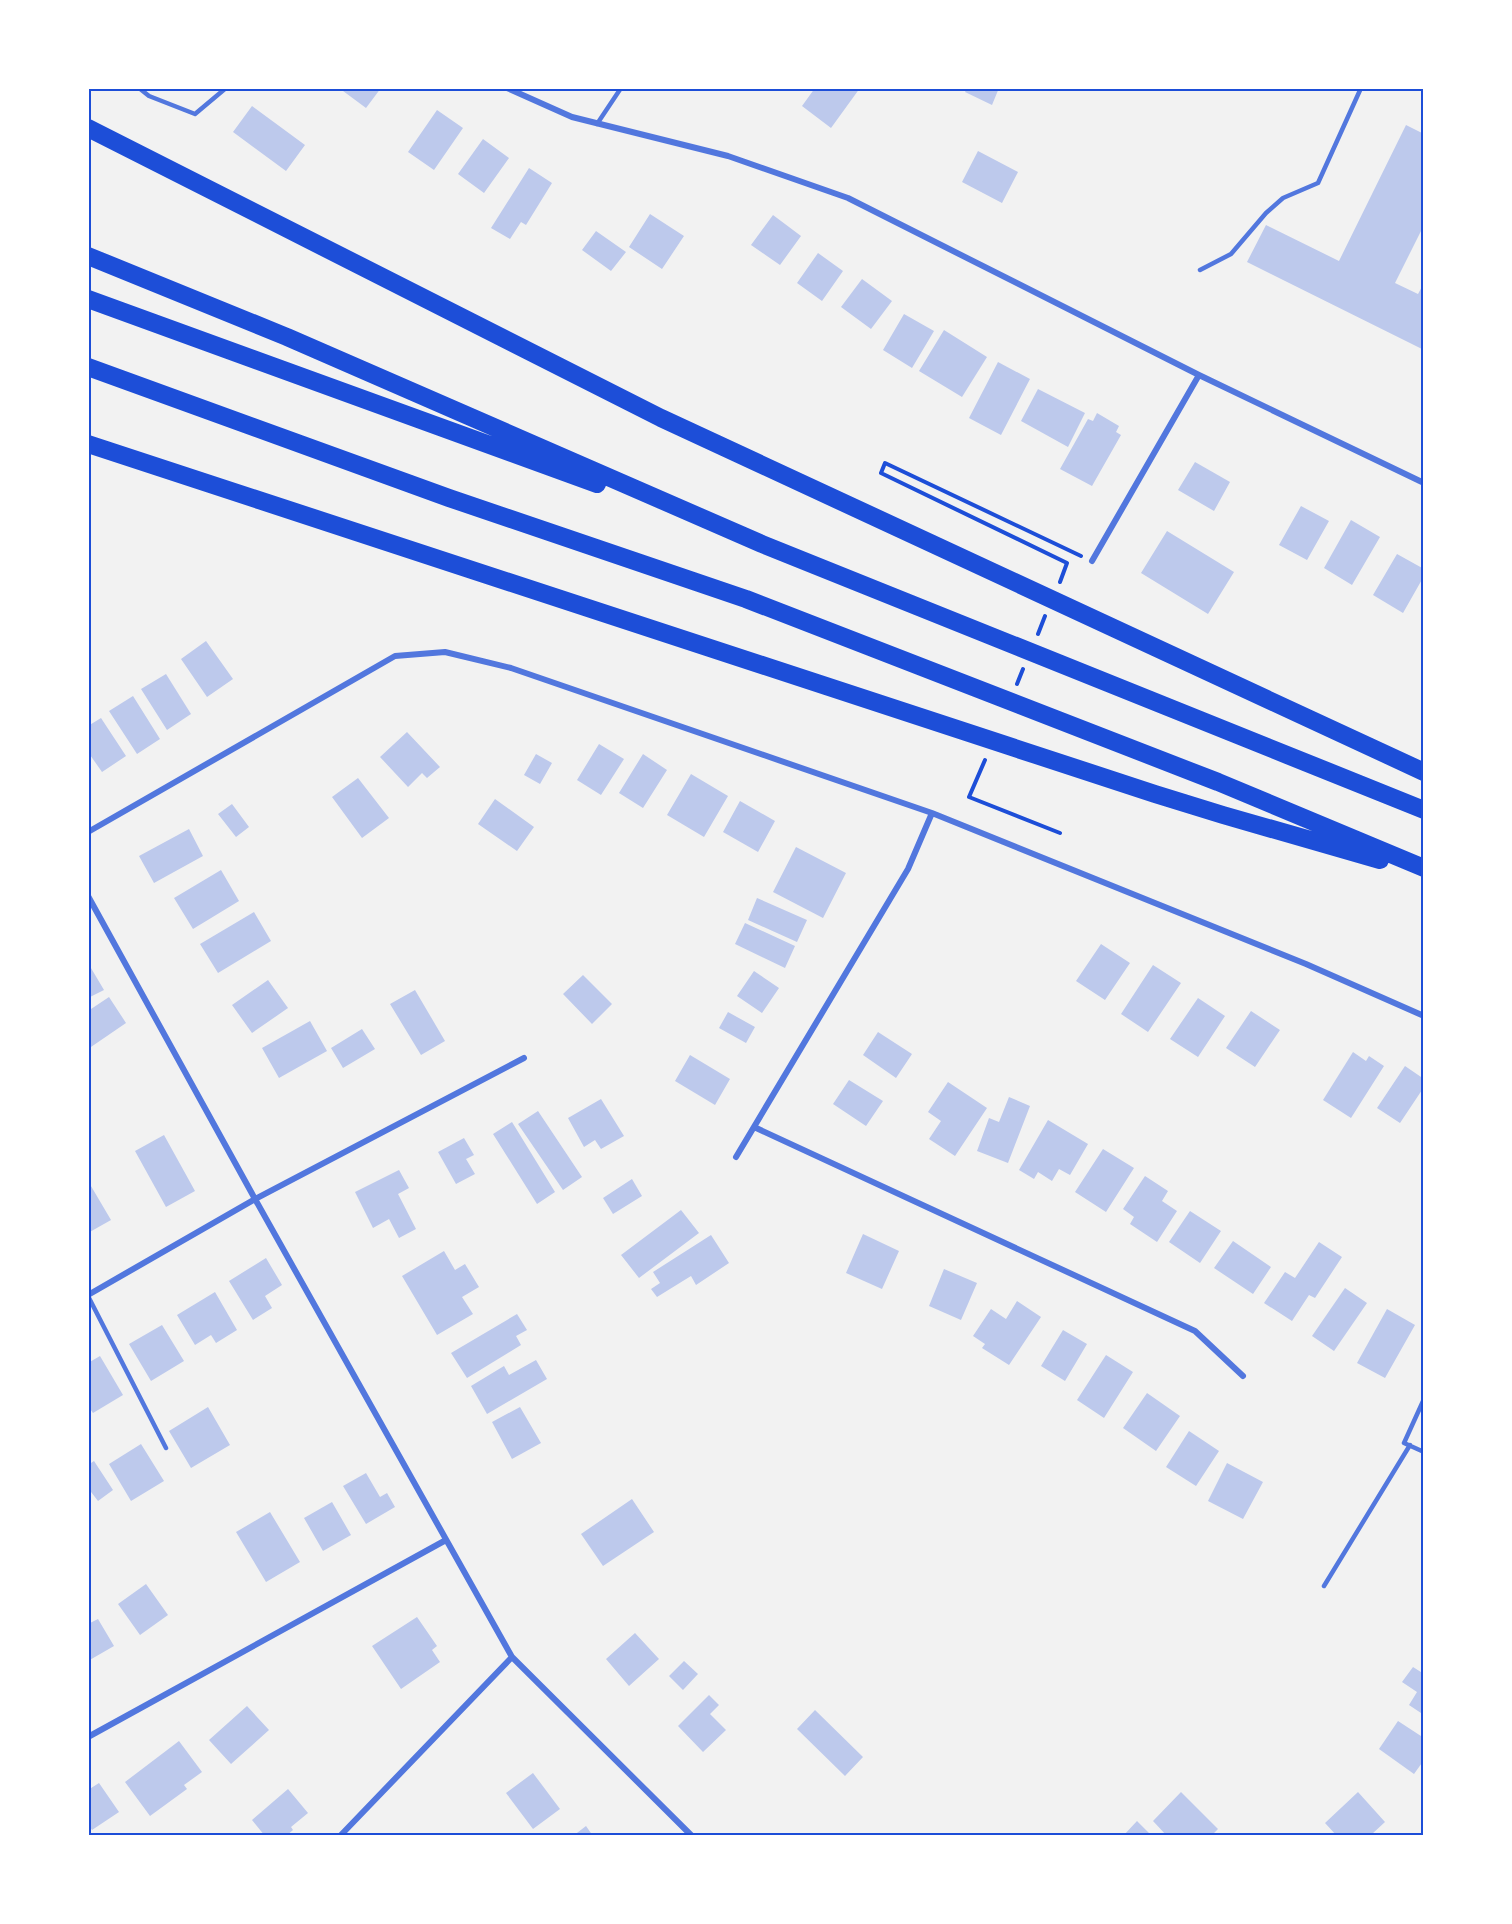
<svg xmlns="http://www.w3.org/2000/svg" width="1512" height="1924" viewBox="0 0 1512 1924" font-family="Mulish,sans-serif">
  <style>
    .building { fill: #bdc9ec }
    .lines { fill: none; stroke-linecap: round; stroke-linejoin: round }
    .path { stroke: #1d4ed8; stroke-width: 4 }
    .service { stroke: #5277de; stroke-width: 4.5 }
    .minor { stroke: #5277de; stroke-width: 6 }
    .motorway { stroke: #1d4ed8; stroke-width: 18 }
    .neatline { fill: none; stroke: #1d4ed8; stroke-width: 2 }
  </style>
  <rect width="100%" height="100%" fill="#f2f2f2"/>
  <path class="building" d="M 339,88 L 381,88 L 366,108 Z
    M 815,88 L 860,88 L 831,128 L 802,106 Z
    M 967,88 L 999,88 L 992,105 L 965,92 Z
    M 252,106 L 305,145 L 286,171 L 233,132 Z
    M 437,110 L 463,128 L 434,170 L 408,152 Z
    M 1406,125 L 1424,134 L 1424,225 L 1395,283 L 1418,294 L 1424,283 L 1424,350 L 1247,262 L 1266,225 L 1339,261 Z
    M 483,139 L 509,158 L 484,193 L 458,174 Z
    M 978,151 L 1018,172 L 1002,203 L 962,182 Z
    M 529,168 L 552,183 L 526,225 L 521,222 L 510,239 L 491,228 Z
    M 650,214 L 684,236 L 662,269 L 629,247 Z
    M 773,215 L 801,236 L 780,265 L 751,245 Z
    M 596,231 L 626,252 L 611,271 L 582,250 Z
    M 818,253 L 843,271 L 822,301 L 797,283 Z
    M 862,279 L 892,301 L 871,329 L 841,307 Z
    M 904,314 L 934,331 L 912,368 L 883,350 Z
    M 944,330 L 987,357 L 962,397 L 919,371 Z
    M 998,362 L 1030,379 L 1001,435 L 969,418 Z
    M 1038,389 L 1085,413 L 1068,447 L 1021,421 Z
    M 1097,413 L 1119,426 L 1116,432 L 1121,435 L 1092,486 L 1060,469 L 1088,419 L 1093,421 Z
    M 1195,462 L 1230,482 L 1214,511 L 1178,490 Z
    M 1301,506 L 1329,521 L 1307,560 L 1279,545 Z
    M 1351,520 L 1380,537 L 1352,585 L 1324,568 Z
    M 1167,531 L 1234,572 L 1208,614 L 1141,573 Z
    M 1397,554 L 1424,569 L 1424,576 L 1403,613 L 1373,595 Z
    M 206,641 L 233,679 L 207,697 L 181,659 Z
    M 166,674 L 191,714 L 167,730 L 141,689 Z
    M 133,696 L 160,739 L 137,754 L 109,711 Z
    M 101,718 L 126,756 L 102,772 L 88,752 L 88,726 Z
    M 407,732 L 440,767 L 427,778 L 422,773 L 408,787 L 380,757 Z
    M 599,744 L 624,759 L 601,795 L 577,780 Z
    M 536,754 L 552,763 L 540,784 L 524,775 Z
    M 643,754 L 667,770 L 643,808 L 619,793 Z
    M 691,774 L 728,796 L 704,837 L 667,815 Z
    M 358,778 L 389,818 L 362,838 L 332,797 Z
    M 495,799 L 534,827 L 517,851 L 478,824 Z
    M 740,801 L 775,821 L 758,852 L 723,832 Z
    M 232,804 L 249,827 L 236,837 L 218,814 Z
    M 189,829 L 203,856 L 154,883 L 139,856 Z
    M 796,847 L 846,873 L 823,918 L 773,892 Z
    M 221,870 L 239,901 L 193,929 L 174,898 Z
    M 757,898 L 807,920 L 797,942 L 748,920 Z
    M 254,912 L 271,941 L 218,973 L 200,944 Z
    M 745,923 L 795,946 L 785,968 L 735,944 Z
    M 1101,944 L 1130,963 L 1105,1000 L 1076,981 Z
    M 88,963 L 104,990 L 88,998 Z
    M 1153,965 L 1181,983 L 1148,1032 L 1121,1014 Z
    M 754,971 L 779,988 L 762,1013 L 737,996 Z
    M 583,975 L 612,1004 L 592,1024 L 563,994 Z
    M 268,980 L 288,1008 L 252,1033 L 232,1005 Z
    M 415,990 L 445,1041 L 421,1055 L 390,1004 Z
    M 109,997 L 126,1023 L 88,1049 L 88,1011 Z
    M 1198,998 L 1225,1016 L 1198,1057 L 1170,1039 Z
    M 1251,1011 L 1280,1030 L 1255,1067 L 1226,1048 Z
    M 728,1012 L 755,1027 L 746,1043 L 719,1028 Z
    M 310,1021 L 327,1051 L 279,1078 L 262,1048 Z
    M 362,1029 L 375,1049 L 343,1068 L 331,1048 Z
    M 878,1032 L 912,1054 L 896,1078 L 863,1055 Z
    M 1353,1052 L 1366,1061 L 1369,1056 L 1384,1066 L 1351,1118 L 1323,1100 Z
    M 690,1055 L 730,1079 L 715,1105 L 675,1081 Z
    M 1405,1066 L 1424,1079 L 1424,1087 L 1400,1123 L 1377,1108 Z
    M 849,1080 L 883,1101 L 866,1126 L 833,1104 Z
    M 948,1082 L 987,1108 L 955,1156 L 929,1139 L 941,1121 L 928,1112 Z
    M 1009,1097 L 1030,1106 L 1008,1163 L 977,1151 L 989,1118 L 999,1122 Z
    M 601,1099 L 624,1136 L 601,1149 L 595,1140 L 584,1147 L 568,1118 Z
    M 538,1111 L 582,1177 L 563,1190 L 518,1124 Z
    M 1048,1120 L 1088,1144 L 1070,1175 L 1059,1169 L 1052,1181 L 1038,1172 L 1034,1179 L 1019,1170 Z
    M 512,1122 L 555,1192 L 537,1204 L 493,1134 Z
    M 164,1135 L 195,1191 L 166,1207 L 135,1151 Z
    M 464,1138 L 474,1155 L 466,1159 L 475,1174 L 456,1184 L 438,1152 Z
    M 1103,1149 L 1134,1168 L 1106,1212 L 1075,1192 Z
    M 399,1170 L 409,1188 L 398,1194 L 416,1229 L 399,1238 L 389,1219 L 373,1228 L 355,1192 Z
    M 1145,1176 L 1168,1191 L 1162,1201 L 1177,1211 L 1157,1242 L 1130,1224 L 1134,1217 L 1123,1209 Z
    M 632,1179 L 642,1196 L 613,1214 L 603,1198 Z
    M 88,1181 L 111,1220 L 88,1233 Z
    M 681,1210 L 699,1233 L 639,1278 L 621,1255 Z
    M 1190,1211 L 1221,1231 L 1200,1263 L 1169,1242 Z
    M 863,1234 L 899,1251 L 882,1289 L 846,1273 Z
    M 711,1235 L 729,1263 L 696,1285 L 691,1276 L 657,1297 L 651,1289 L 660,1283 L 653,1272 Z
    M 1233,1241 L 1271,1267 L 1253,1294 L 1214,1268 Z
    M 1319,1242 L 1342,1257 L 1315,1298 L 1309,1295 L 1292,1321 L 1264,1303 L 1285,1272 L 1295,1278 Z
    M 444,1251 L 455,1270 L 465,1264 L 479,1287 L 462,1297 L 473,1314 L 437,1335 L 402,1276 Z
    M 266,1258 L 282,1285 L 265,1296 L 272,1308 L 253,1320 L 229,1281 Z
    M 944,1269 L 977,1283 L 961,1320 L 929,1306 Z
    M 1345,1288 L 1367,1303 L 1334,1351 L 1312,1336 Z
    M 215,1292 L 237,1330 L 216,1343 L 211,1335 L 195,1345 L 177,1315 Z
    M 1017,1301 L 1041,1317 L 1009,1365 L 982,1348 L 985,1344 L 973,1336 L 991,1309 L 1006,1319 Z
    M 1387,1309 L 1415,1325 L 1385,1378 L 1357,1363 Z
    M 517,1314 L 527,1330 L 516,1336 L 521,1345 L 467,1378 L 451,1353 Z
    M 162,1325 L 184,1361 L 151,1381 L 129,1344 Z
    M 1063,1330 L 1087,1344 L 1065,1381 L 1041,1366 Z
    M 1106,1355 L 1133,1372 L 1104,1418 L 1077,1400 Z
    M 100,1356 L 123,1395 L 93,1413 L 88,1406 L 88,1363 Z
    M 536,1360 L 547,1379 L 487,1414 L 471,1386 L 504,1366 L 509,1375 Z
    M 1147,1393 L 1180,1416 L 1156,1451 L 1123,1428 Z
    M 208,1407 L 230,1445 L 191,1468 L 169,1431 Z
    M 520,1407 L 541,1443 L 512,1459 L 492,1422 Z
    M 1189,1431 L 1219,1451 L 1196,1486 L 1166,1467 Z
    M 141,1444 L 164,1481 L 131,1501 L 109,1464 Z
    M 94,1461 L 113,1490 L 98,1501 L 88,1488 L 88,1465 Z
    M 1227,1463 L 1263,1482 L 1243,1519 L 1208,1501 Z
    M 366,1473 L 380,1497 L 387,1493 L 395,1507 L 366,1524 L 343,1486 Z
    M 632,1499 L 654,1532 L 603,1566 L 581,1534 Z
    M 332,1502 L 351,1535 L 323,1551 L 304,1518 Z
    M 270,1512 L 300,1562 L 266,1582 L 236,1532 Z
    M 146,1584 L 168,1615 L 140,1635 L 118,1604 Z
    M 417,1617 L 437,1646 L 432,1650 L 440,1662 L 401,1689 L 372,1646 Z
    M 98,1619 L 114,1646 L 88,1661 L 88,1624 Z
    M 635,1633 L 659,1659 L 629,1686 L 606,1659 Z
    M 684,1661 L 698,1674 L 683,1690 L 669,1676 Z
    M 1413,1667 L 1424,1674 L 1424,1715 L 1409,1705 L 1417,1692 L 1402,1682 Z
    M 709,1695 L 719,1705 L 710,1714 L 726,1730 L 703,1752 L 678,1726 Z
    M 247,1706 L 269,1730 L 231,1764 L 209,1740 Z
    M 815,1710 L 863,1757 L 845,1776 L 797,1729 Z
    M 1398,1721 L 1424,1738 L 1424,1760 L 1414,1774 L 1379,1749 Z
    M 179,1741 L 202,1772 L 184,1785 L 187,1789 L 150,1816 L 125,1782 Z
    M 533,1773 L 560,1809 L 533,1829 L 506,1793 Z
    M 99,1783 L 119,1812 L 92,1830 L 88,1825 L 88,1790 Z
    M 288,1789 L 308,1813 L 291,1827 L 293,1830 L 286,1836 L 265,1836 L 252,1820 Z
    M 1181,1792 L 1218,1829 L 1211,1836 L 1167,1836 L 1153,1821 Z
    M 1358,1792 L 1385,1822 L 1372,1834 L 1374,1836 L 1337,1836 L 1325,1823 Z
    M 1137,1821 L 1149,1833 L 1146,1836 L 1123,1836 Z
    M 586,1826 L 593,1836 L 573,1836 Z"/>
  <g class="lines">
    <path class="path" d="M 1060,582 L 1067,563 L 881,473 L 885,463 L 1081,556
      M 1038,634 L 1045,616
      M 1017,684 L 1023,669
      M 985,760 L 969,797 L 1060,833"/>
    <path class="service" d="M 139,88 L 149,96 L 195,114 L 226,88
      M 597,124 L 621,88
      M 1200,270 L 1231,254 L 1266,213 L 1283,198 L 1318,183 L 1361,88
      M 88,1296 L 166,1448
      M 1424,1399 L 1404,1443 L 1424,1452
      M 1324,1586 L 1410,1445"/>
    <path class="minor" d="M 507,88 L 572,117 L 728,156 L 848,198 L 1199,375 L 1424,483
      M 1092,561 L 1199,375
      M 88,832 L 395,656 L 445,652 L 511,668 L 932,813 L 1306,964 L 1424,1016
      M 88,896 L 255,1199 L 512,1657 L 692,1836
      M 754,1127 L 1195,1331 L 1243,1376
      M 736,1157 L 908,869 L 932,813
      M 88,1295 L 255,1199 L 524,1058
      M 88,1737 L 446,1540
      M 340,1836 L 512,1657"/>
    <path class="motorway" d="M 88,128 L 661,418 L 1424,772
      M 88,256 L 287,337 L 762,544 L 1424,810
      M 88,299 L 597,484
      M 88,367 L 449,498 L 746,599 L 1218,782 L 1424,868
      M 88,444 L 1155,794 L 1223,815 L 1380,860"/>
  </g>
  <rect width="1512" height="1924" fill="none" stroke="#ffffff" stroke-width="180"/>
  <rect x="90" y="90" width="1332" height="1744" class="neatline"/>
</svg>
